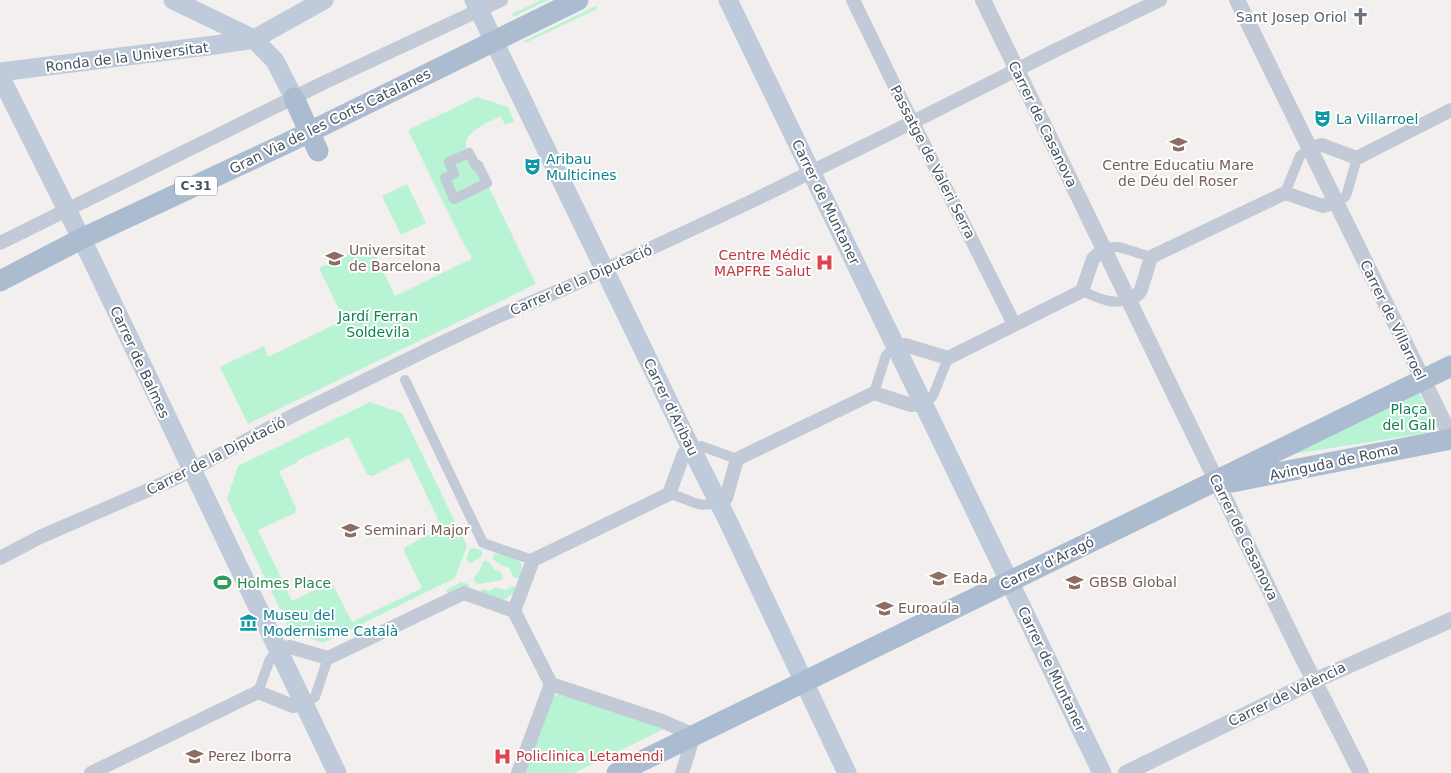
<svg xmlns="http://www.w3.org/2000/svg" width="1451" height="773" viewBox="0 0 1451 773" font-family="'DejaVu Sans',sans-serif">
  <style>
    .green { fill: #b8f4d3; fill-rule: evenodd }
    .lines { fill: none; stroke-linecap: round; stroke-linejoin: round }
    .pedestrian { stroke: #c1cad6; stroke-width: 10 }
    .minor { stroke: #c1cad6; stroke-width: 14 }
    .tertiary { stroke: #c1cad6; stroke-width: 16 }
    .secondary { stroke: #bfcada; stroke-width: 19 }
    .primary { stroke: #abbcd1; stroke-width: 21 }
    .labels { text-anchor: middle; stroke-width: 4; stroke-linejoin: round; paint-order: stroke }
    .shield { fill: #fff; stroke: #7d858e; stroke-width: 1 }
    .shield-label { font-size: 12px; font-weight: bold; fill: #45515e }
    .worship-label { font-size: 14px; fill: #5b616d; stroke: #fff; text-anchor: end }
    .street-label { font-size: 14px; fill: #45515e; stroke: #fff }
    .culture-label { font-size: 14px; fill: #0d838f; stroke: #fff; text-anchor: start }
    .education-label { font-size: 14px; fill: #785e54; stroke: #fff; text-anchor: start }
    .health-label { font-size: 14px; fill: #be3a42; stroke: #fff; text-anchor: end }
    .park-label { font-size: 14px; fill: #0c8350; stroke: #fff }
    .leisure-label { font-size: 14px; fill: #27864d; stroke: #fff; text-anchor: start }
  </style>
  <rect width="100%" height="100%" fill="#f2efee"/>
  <path class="green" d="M 541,0 L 548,0 L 513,17 L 512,14 Z
    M 596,6 L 597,9 L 525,43 L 524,41 Z
    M 477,97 L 508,107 L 514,121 L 505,125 L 501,116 C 489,123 464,130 466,147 C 467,153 473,160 475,166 L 478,165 L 536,284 L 248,424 L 220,367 L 264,346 L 268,356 L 270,356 L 344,320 L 319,268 L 370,243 L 395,296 L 471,259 L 471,256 L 463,243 L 408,130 Z
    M 407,184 L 426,223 L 401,235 L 382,196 Z
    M 1419,393 L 1433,422 L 1432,428 L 1426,433 L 1293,454 Z
    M 370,402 L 402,413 L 467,546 L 455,578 L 323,643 L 291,632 L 227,499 L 238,466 ZM 349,437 L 367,474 L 372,476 L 409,458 L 442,528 L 405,547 L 404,551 L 422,588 L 352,622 L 333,585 L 329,583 L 292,601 L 258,530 L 295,513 L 296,508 L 279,471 L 298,462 L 298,460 Z
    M 470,548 L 482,550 L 482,556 L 471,563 L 466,560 Z
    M 494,554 C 505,553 517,555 522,565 L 521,578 L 514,578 L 509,568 L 499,564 L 493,559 Z
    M 485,561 L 488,561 L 494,569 L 502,573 L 502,580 L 479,584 L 475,583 L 474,577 L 479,572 L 483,562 Z
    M 461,582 L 468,584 L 469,586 L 465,588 L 461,586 L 448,594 L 446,590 Z
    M 513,586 L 516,588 L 515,592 L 504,600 L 480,592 L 483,589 L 490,591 L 495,587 L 505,590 Z
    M 564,691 L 668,727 L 574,773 L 523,773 L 549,699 Z"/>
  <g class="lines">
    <path class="pedestrian" d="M 469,153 L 476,166 L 478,165 L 487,183 L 454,199 L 445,178 L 454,174 L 449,162 Z
      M 1285,193 L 1300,156 L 1309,148
      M 1335,202 L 1345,197 L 1347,193 L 1357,158
      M 1104,248 L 1119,247 L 1151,257
      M 1082,291 C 1099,298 1110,305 1129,300
      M 405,380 L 483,543 L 533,560
      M 874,393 L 886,355 L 896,347
      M 924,404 L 933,396 L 948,358
      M 691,449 L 701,446 L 737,459
      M 669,494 C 690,498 696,510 718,502
      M 258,692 L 270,659 L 278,649
      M 304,704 L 315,697 L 328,658"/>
    <path class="minor" d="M 853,0 L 902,101 L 1014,324
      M 1309,148 L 1322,145 L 1357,158 L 1451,110
      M 0,243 L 321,84 L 501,0
      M 1129,300 L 1138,294 L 1141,290 L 1151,257 L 1285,193 L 1323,206 L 1335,202
      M 896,347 L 905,345 L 948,358 L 1082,291 L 1093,259 L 1104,248
      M 718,502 L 726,498 L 737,459 L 874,393 L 911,405 L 924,404
      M 0,558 L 40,537 L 176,478 L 292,416 L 439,344 L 501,315 L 566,288 L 750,202 L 913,122 L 1054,51 L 1160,0
      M 514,611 L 533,560 L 669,494 L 684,453 L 691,449
      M 514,611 L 551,684
      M 278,649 L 290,647 L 328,658 L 464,593 L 514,611
      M 551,684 L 662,721 L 694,735 L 682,773
      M 91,773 L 258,692 L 293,706 L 304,704
      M 518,773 L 551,684"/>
    <path class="tertiary" d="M 983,0 L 1299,651 L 1361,773
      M 1237,0 L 1451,437
      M 1126,773 L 1314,681 L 1451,620"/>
    <path class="secondary" d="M 173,0 L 254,39 L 275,61 L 294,98
      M 474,0 L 687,440 L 727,519 L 847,773
      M 728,0 L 1102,773
      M 0,72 L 215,45 L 254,39 L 324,0
      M 0,76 L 92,260 L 337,773"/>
    <path class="primary" d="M 294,98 L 318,151
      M 0,281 L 81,239 L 287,143 L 578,0
      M 1232,482 L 1451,439
      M 617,773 L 1451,366"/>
  </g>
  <defs>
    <symbol id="church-bare" viewBox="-9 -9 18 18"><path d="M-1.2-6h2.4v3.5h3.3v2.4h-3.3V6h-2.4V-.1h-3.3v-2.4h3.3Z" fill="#6b7280" stroke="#fff" stroke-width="2.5" paint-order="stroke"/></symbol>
    <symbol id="theatre-bare" viewBox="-9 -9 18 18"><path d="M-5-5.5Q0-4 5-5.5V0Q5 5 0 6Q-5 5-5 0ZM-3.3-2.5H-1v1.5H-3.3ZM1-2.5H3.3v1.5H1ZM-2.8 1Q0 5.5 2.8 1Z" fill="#0f9aa8" stroke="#fff" stroke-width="2.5" paint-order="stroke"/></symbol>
    <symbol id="school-bare" viewBox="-9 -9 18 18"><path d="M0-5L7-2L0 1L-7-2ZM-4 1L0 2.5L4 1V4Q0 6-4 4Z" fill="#8d6e63" stroke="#fff" stroke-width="2.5" paint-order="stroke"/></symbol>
    <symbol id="university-bare" viewBox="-9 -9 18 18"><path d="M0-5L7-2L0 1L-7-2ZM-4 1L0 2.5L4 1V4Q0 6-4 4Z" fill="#8d6e63" stroke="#fff" stroke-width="2.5" paint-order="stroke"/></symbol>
    <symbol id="hospital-bare" viewBox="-9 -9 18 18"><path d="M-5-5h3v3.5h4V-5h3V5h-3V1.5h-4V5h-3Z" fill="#e0444e" stroke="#fff" stroke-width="2.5" paint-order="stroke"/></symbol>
    <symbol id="stadium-bare" viewBox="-9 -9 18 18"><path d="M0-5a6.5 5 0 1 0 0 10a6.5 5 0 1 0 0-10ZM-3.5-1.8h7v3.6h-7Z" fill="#2e9e5b" stroke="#fff" stroke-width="2.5" paint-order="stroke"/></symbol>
    <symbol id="museum-bare" viewBox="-9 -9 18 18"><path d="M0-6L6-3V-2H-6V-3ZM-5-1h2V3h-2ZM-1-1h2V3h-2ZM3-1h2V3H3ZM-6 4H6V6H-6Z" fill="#0f9aa8" stroke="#fff" stroke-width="2.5" paint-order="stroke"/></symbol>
  </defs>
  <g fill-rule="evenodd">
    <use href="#church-bare" x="1348" y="4" width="25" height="25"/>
    <use href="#theatre-bare" x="1310" y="106" width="25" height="25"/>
    <use href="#school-bare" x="1166" y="132" width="25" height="25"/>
    <use href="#theatre-bare" x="520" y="154" width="25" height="25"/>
    <use href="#university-bare" x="322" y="246" width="25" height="25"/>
    <use href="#hospital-bare" x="812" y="250" width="25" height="25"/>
    <use href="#university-bare" x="338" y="518" width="25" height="25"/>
    <use href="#university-bare" x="926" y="566" width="25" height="25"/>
    <use href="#university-bare" x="1062" y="570" width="25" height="25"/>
    <use href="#stadium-bare" x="210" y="570" width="25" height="25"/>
    <use href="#university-bare" x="872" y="596" width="25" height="25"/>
    <use href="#museum-bare" x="236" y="610" width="25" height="25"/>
    <use href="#school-bare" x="182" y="744" width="25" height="25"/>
    <use href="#hospital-bare" x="490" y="744" width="25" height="25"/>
  </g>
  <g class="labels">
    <rect class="shield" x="175" y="176.5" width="42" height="19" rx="4"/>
    <g class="shield-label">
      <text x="196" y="190">C-31</text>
    </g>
    <g class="worship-label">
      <text x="1347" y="22">Sant Josep Oriol</text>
    </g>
    <g class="street-label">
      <text transform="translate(127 57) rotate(-7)" y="5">Ronda de la Universitat</text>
      <text transform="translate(330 121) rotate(-26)" y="5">Gran Via de les Corts Catalanes</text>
      <text transform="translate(1043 124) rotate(64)" y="5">Carrer de Casanova</text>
      <text transform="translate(933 162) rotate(63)" y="5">Passatge de Valeri Serra</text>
      <text transform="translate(826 202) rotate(64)" y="5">Carrer de Muntaner</text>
      <text transform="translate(581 280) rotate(-24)" y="5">Carrer de la Diputació</text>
      <text transform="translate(1393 320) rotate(64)" y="5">Carrer de Villarroel</text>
      <text transform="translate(140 362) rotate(65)" y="5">Carrer de Balmes</text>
      <text transform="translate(671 407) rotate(64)" y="5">Carrer d'Aribau</text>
      <text transform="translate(216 456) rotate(-27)" y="5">Carrer de la Diputació</text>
      <text transform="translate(1334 462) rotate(-12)" y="5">Avinguda de Roma</text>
      <text transform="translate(1244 537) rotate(64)" y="5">Carrer de Casanova</text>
      <text transform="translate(1047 563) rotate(-26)" y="5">Carrer d'Aragó</text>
      <text transform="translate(1052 669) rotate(64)" y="5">Carrer de Muntaner</text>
      <text transform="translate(1287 694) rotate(-26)" y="5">Carrer de València</text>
    </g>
    <g class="culture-label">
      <text x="1336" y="124">La Villarroel</text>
      <text x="546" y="164">Aribau<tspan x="546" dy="16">Multicines</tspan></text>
      <text x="263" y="620">Museu del<tspan x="263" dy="16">Modernisme Català</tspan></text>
    </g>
    <g class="education-label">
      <text x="1178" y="170" text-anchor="middle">Centre Educatiu Mare<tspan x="1178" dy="16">de Déu del Roser</tspan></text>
      <text x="349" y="255">Universitat<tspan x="349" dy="16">de Barcelona</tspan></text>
      <text x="364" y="535">Seminari Major</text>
      <text x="953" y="583">Eada</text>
      <text x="1089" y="587">GBSB Global</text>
      <text x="898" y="613">Euroaula</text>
      <text x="208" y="761">Perez Iborra</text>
    </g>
    <g class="health-label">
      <text x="811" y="260">Centre Médic<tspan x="811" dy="16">MAPFRE Salut</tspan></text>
      <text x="516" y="761" text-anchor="start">Policlinica Letamendi</text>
    </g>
    <g class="park-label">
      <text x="378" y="321">Jardí Ferran<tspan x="378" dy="16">Soldevila</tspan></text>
      <text x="1409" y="414">Plaça<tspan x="1409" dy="16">del Gall</tspan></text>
    </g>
    <g class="leisure-label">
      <text x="237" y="588">Holmes Place</text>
    </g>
  </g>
</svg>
